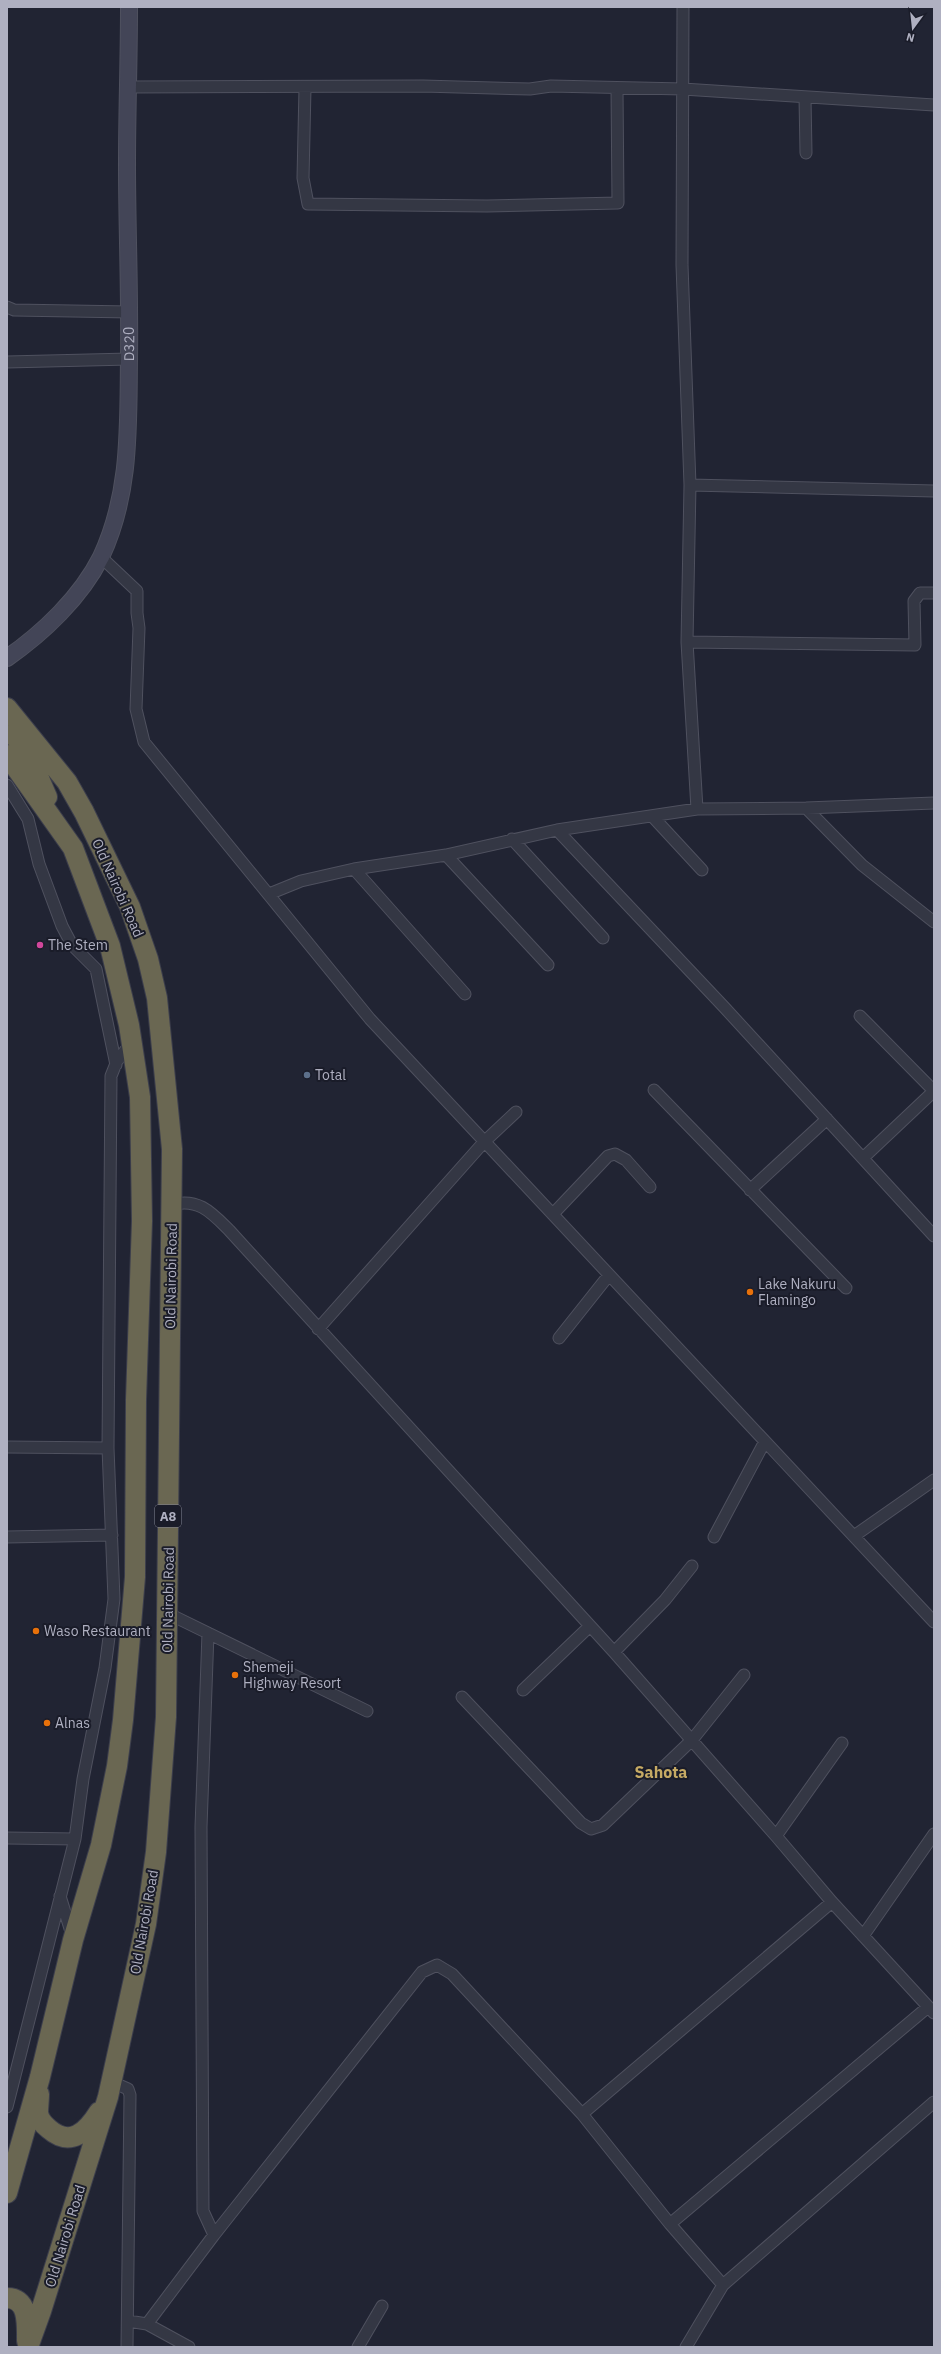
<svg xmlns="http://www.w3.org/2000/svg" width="941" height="2354" viewBox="0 0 941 2354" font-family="'IBM Plex Sans',sans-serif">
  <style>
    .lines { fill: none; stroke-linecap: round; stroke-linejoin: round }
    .street-casing { stroke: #4f515f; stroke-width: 13 }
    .secondary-casing { stroke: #4f515f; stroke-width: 18 }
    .highway-casing { stroke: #3c3e4c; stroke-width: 22 }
    .street { stroke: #343744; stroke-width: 11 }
    .secondary { stroke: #434557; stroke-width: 16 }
    .highway { stroke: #6a6752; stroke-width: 20 }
    .hotel-dot { fill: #d1479c; stroke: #1a1c29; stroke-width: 1.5 }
    .service-dot { fill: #5c6f8a; stroke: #1a1c29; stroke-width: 1.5 }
    .food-dot { fill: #e8710a; stroke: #1a1c29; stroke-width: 1.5 }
    .labels { text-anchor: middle; stroke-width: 4; stroke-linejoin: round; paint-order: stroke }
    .shield { fill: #1a1c29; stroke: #828493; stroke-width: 1 }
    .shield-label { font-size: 13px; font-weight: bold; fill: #afb0c1 }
    .street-label { font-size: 14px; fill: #afb0c1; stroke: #1a1c29 }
    .poi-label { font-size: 14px; fill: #afb0c1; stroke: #1a1c29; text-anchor: start }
    .quarter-label { font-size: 16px; font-weight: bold; fill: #c6aa64; stroke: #1a1c29 }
  </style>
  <rect width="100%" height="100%" fill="#212433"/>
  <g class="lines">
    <defs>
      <path id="street" d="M 683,7 L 682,265 L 690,485 L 687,642 L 697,809
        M 129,87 L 423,86 L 530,89 L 551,86 L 683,89 L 934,105
        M 305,88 L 303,178 L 308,204 L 487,206 L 618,203 L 617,89
        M 805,98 L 806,153
        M 7,307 L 14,310 L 130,312
        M 7,362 L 129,359
        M 690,485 L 934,491
        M 101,557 L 137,591 L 137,613 L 139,628 L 136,709 L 144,742 L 370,1019 L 934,1622
        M 687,642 L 915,645 L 914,601 L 920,593 L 934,593
        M 7,785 L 28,819 L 39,864 L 62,926 L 72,945 L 96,969 L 116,1065
        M 806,808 L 862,865 L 934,922
        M 653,817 L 702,870
        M 557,830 L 724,1007 L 934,1236
        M 512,839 L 603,938
        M 446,855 L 548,965
        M 354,869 L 465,994
        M 269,894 L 301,881 L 354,869 L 446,855 L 557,830 L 697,809 L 806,808 L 934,803
        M 860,1016 L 934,1091
        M 654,1090 L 846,1288
        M 863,1158 L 934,1091
        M 750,1190 L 827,1119
        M 171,1205 C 198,1197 212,1213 229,1230 L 614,1652 L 776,1836 L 832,1902 L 934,2013
        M 553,1214 L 608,1156 L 615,1154 L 626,1160 L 650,1187
        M 318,1329 L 484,1142 L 516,1112
        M 559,1338 L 609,1275
        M 7,1447 L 108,1448
        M 854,1536 L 934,1480
        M 7,1537 L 112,1535
        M 714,1537 L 764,1443
        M 167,1613 L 367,1711
        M 208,1633 L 201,1827 L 203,2211 L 214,2235
        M 614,1652 L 665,1600 L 692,1566
        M 523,1690 L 590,1626
        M 462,1697 L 581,1823 L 591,1829 L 603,1825 L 692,1740 L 744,1675
        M 776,1836 L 842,1743
        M 7,1838 L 75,1839
        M 60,1896 L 72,1935
        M 863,1936 L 934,1834
        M 112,2082 L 128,2089 L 130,2095 L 127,2347
        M 7,2107 L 75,1839 L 83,1779 L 105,1668 L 114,1599 L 108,1448 L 111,1076 L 117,1061 L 132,1042
        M 582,2114 L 832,1902
        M 670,2224 L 928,2007
        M 128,2321 L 147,2324 L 189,2347
        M 147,2324 L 214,2235 L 422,1972 L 437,1965 L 452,1974 L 582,2114 L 670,2224 L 723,2285
        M 358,2347 L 382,2306
        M 686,2347 L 723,2285 L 934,2102"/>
      <g id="secondary">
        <path id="s1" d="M 7,658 C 43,633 81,597 101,557 C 131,493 128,427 129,359 C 130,294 127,229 127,164 C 127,111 129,59 129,7"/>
      </g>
      <path id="highway" d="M 7,708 L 67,782 L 84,812 L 130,907 L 148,959 L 157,998 L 172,1149 L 166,1717 L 156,1852 L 146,1924 L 108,2097 L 41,2311 L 28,2347
        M 13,734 L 28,753 L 47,797
        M 7,755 L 73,848 L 110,946 L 129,1025 L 140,1097 L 142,1221 L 136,1400 L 135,1577 L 123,1720 L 117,1766 L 101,1845 L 73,1940 L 40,2077 L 7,2193
        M 39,2094 C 39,2100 38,2107 38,2113 C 39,2119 44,2125 49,2129 C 71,2148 87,2131 99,2112
        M 7,2298 C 29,2298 27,2325 27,2341"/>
    </defs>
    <use href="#street" class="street-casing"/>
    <use href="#secondary" class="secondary-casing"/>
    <use href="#highway" class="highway-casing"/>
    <use href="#street" class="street"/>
    <use href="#secondary" class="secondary"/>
    <use href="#highway" class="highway"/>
  </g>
  <circle class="hotel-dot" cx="40" cy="945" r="4"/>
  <circle class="service-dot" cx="307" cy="1075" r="4"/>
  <g class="food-dot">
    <circle cx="750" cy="1292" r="4"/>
    <circle cx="36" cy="1631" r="4"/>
    <circle cx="235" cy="1675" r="4"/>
    <circle cx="47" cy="1723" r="4"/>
  </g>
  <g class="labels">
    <rect class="shield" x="155" y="1505" width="26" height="22" rx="3"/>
    <g class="shield-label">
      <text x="168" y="1521">A8</text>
    </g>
    <g class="street-label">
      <text dy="5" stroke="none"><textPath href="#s1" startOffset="356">D320</textPath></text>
      <text transform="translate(118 888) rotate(66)" y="5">Old Nairobi Road</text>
      <text transform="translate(171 1276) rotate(-89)" y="5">Old Nairobi Road</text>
      <text transform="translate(168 1600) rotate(-89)" y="5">Old Nairobi Road</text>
      <text transform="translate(144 1922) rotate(-80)" y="5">Old Nairobi Road</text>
      <text transform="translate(65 2236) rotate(-73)" y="5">Old Nairobi Road</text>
    </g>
    <g class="poi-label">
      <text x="48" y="950">The Stem</text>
      <text x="315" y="1080">Total</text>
      <text x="758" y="1289">Lake Nakuru<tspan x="758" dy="16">Flamingo</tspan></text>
      <text x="44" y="1636">Waso Restaurant</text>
      <text x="243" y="1672">Shemeji<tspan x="243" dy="16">Highway Resort</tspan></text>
      <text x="55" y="1728">Alnas</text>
    </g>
    <g class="quarter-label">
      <text x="661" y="1778">Sahota</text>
    </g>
  </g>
  <rect width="941" height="2354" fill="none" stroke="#afb0c1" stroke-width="16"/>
  <g transform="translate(913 28) rotate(195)" stroke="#1a1c29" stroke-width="3" paint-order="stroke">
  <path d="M0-3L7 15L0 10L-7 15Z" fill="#afb0c1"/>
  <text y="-6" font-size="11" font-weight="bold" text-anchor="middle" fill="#afb0c1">N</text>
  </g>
</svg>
